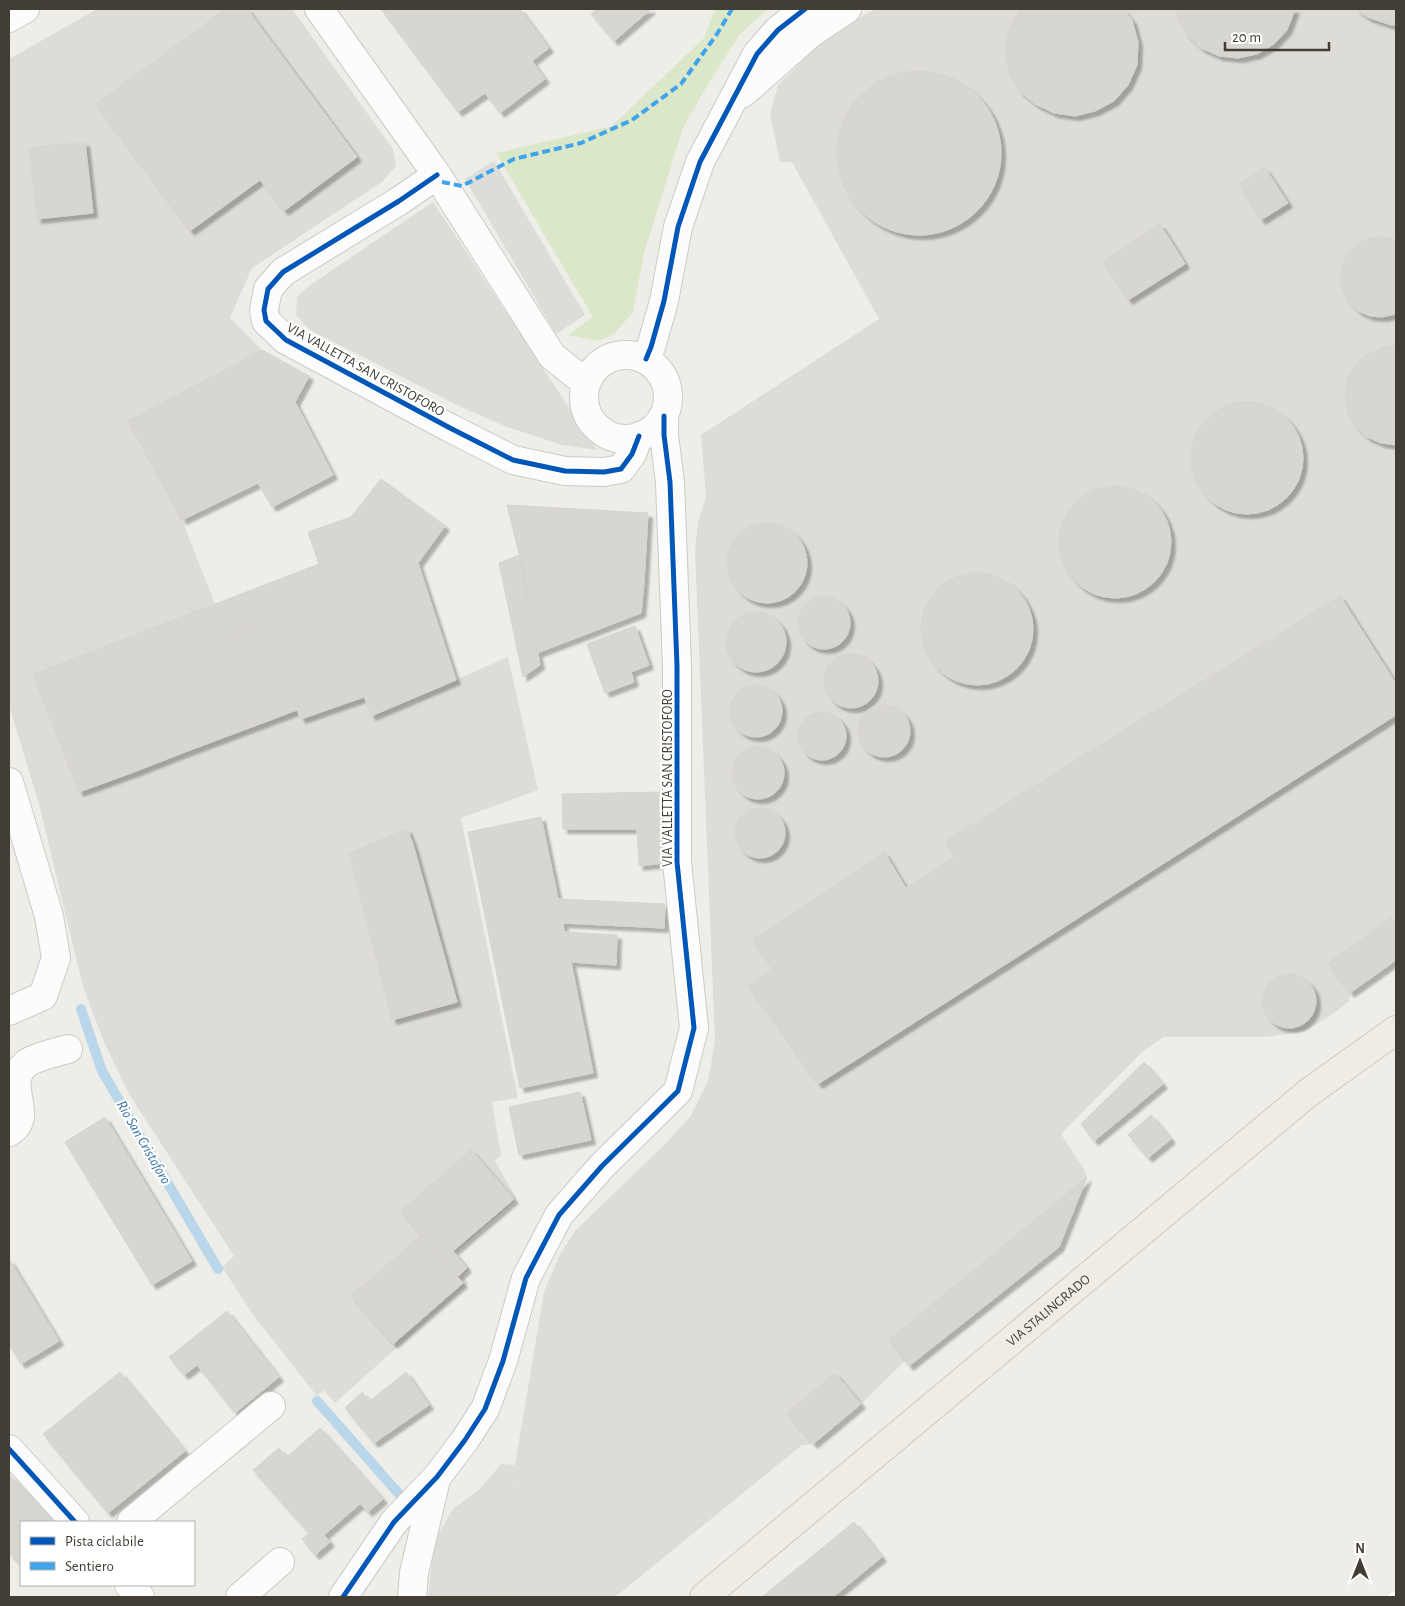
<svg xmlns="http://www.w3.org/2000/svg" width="1405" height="1606" viewBox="0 0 1405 1606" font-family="'Alegreya Sans',sans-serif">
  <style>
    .industrial { fill: #dedcd6 }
    .green { fill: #dae8c9 }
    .parking { fill: #dddcd8 }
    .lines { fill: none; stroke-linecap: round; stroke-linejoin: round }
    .stream { stroke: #bad6ea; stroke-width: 10 }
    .building { fill: #d8d6d0; stroke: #d6d4ce; filter: url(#shadow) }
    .minor-casing { stroke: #cccac5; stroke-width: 30 }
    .major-casing { stroke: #d0c9b6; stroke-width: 30 }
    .minor { stroke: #fcfcfc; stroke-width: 28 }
    .major { stroke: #efece3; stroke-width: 28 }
    .rail-casing { stroke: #d8d8d7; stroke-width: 5.5 }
    .rail { stroke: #fff; stroke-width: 4; stroke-dasharray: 11; stroke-linecap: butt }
    .quiet { stroke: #3fa4eb; stroke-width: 4; stroke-dasharray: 8 4; stroke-linecap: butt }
    .cycleway-casing { stroke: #fff; stroke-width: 8 }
    .cycleway { stroke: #0057b8; stroke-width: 5 }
    .labels { text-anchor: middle; stroke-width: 4.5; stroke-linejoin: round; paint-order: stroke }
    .street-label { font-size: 14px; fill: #433e35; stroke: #fff }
    .water-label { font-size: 15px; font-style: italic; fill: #3574a8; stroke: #fff }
  </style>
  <defs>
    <filter id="shadow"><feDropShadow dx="4.5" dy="4.5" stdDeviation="1" flood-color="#0004"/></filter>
  </defs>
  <rect width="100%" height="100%" fill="#eeede8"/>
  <path class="industrial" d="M 97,9 L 292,9 L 393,149 L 396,166 L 382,182 L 252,268 L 230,318 L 262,350 L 128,421 L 182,520 L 215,604 L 319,564 L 371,716 L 508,657 L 538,790 L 461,818 L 518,1098 L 492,1102 L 501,1155 L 495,1161 L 517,1199 L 455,1253 L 470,1269 L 463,1276 L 469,1283 L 335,1403 L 323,1390 L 317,1396 L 253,1315 L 222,1267 L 234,1256 L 129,1094 L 104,1042 L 83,987 L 39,804 L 9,705 L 9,59 Z
    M 875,9 L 1396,9 L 1396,960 L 1350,993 L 1349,1001 L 1334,1013 L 1306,1031 L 1266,1037 L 1164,1037 L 1142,1052 L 1061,1134 L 1083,1168 L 1087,1177 L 1059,1247 L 909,1366 L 905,1361 L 861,1404 L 813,1444 L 802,1445 L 615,1597 L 504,1597 L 515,1465 L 544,1292 L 560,1254 L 576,1230 L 666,1143 L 690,1117 L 708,1081 L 715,1041 L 695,551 L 698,522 L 706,497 L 701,435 L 879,319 L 792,162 L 780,162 L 770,114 L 778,85 L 829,35 Z"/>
  <path class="green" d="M 715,9 L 768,9 L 740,34 L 708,84 L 683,128 L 644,253 L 633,312 L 614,334 L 599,341 L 568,335 L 593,317 L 496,153 L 612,126 L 704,38 Z"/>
  <path class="parking" d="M 494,161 L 585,315 L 556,334 L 465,179 Z
    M 433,202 L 459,241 L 597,450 L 562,445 L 507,427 L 459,406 L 310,330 L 296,315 L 297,297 L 310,285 Z
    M 501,1464 L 515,1465 L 504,1597 L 428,1597 L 433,1550 L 436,1538 L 453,1509 L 480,1489 Z"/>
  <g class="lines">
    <path class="stream" d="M 81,1009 L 102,1071 L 218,1269
      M 317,1401 L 399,1494"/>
  </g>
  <path class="building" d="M 226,9 L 247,9 L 357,157 L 284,211 L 260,180 L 190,231 L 96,104 Z
    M 381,9 L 520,9 L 549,48 L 532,61 L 545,79 L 500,113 L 485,93 L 458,112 Z
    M 597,9 L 651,9 L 614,41 L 591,14 Z
    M 1020,9 L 1123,9 L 1132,20 L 1138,42 L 1137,65 L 1128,85 L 1114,101 L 1095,111 L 1075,116 L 1054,113 L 1035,104 L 1019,91 L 1009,72 L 1005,52 L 1008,31 Z
    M 1176,9 L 1295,9 L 1287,30 L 1274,44 L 1257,54 L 1238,58 L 1219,56 L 1201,48 L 1187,35 L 1178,18 Z
    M 1356,9 L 1396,9 L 1396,25 L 1391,25 L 1367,17 Z
    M837 153a82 82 0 1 1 164 0a82 82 0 1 1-164 0Z
    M 85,142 L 93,213 L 37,219 L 29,148 Z
    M 1265,168 L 1288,203 L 1261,220 L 1239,184 Z
    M 1160,224 L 1185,264 L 1128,300 L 1103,261 Z
    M 1384,237 L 1396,240 L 1396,314 L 1382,317 L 1370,316 L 1358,311 L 1349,302 L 1343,291 L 1340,278 L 1342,266 L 1348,253 L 1358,244 L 1370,238 Z
    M 1396,346 L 1396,445 L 1381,443 L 1367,437 L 1355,426 L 1348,413 L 1345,397 L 1347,381 L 1354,366 L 1366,355 L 1382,348 Z
    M 262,350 L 309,376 L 295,402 L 333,475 L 272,507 L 258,483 L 182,520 L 128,421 Z
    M1191 458a56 56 0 1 1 112 0a56 56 0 1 1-112 0Z
    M 381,479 L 445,526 L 418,563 L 329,593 L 308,532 L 351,517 Z
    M1059 542a56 56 0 1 1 112 0a56 56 0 1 1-112 0Z
    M 507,505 L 648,513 L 644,582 L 525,578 Z
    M727 563a40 40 0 1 1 80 0a40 40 0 1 1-80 0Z
    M 519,555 L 540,665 L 523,677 L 499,563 Z
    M 418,563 L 456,680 L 371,716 L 329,593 Z
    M 319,564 L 329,593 L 153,669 L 185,752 L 134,772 L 88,653 Z
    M921 629a56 56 0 1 1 112 0a56 56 0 1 1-112 0Z
    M 525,578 L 615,581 L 531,618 Z
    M 615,581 L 644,582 L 641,613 L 537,653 L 531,618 Z
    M 329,593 L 364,697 L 301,719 L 297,710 L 185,752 L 153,669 Z
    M 1340,596 L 1396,684 L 1396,715 L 818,1084 L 748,985 L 773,969 L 753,940 L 884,852 L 906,888 L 954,857 L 946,841 Z
    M798 623a26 26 0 1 1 52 0a26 26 0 1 1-52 0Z
    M726 642a30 30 0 1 1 60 0a30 30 0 1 1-60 0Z
    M 635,626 L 649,665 L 631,672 L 634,682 L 605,693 L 587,644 Z
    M 88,653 L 134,772 L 79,792 L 33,675 Z
    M824 681a27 27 0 1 1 54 0a27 27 0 1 1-54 0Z
    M730 711a26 26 0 1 1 52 0a26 26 0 1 1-52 0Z
    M858 731a26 26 0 1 1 52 0a26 26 0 1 1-52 0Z
    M798 736a24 24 0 1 1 48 0a24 24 0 1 1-48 0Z
    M732 773a26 26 0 1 1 52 0a26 26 0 1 1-52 0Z
    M 661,792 L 663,863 L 639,866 L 637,829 L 563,829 L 562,794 Z
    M735 833a25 25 0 1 1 50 0a25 25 0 1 1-50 0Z
    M 541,817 L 558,899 L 665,904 L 664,928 L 563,923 L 564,932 L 617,935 L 616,965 L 571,962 L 593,1073 L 520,1088 L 468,832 Z
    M 407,829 L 413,844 L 457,1002 L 392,1020 L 349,853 Z
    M 1391,918 L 1396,926 L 1396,960 L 1350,993 L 1328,963 Z
    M1262 1001a27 27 0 1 1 54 0a27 27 0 1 1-54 0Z
    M 1144,1062 L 1163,1084 L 1094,1141 L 1081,1124 Z
    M 580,1092 L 591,1140 L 519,1155 L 509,1107 Z
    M 1151,1115 L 1171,1139 L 1148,1158 L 1128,1135 Z
    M 105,1117 L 192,1261 L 152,1285 L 65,1142 Z
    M 471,1150 L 514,1199 L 453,1251 L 467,1268 L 458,1276 L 401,1211 Z
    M 1087,1177 L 1059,1247 L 909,1366 L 889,1340 Z
    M 422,1235 L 463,1283 L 393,1344 L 351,1296 Z
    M 9,1259 L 59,1341 L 21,1364 L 9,1344 Z
    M 227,1311 L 279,1377 L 235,1413 L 197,1365 L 184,1375 L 169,1357 Z
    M 120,1372 L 185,1451 L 108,1513 L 43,1434 Z
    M 406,1372 L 429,1405 L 390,1432 L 370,1401 Z
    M 835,1373 L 861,1404 L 813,1444 L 787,1413 Z
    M 362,1392 L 370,1401 L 390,1432 L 374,1443 L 345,1408 Z
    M 320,1428 L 383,1499 L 368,1512 L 360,1504 L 324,1535 L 330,1542 L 315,1555 L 302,1539 L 309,1533 L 253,1470 L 279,1448 L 287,1457 Z
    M 9,1475 L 28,1494 L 9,1513 Z
    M 28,1494 L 55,1522 L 21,1522 L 21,1563 L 20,1564 L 9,1553 L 9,1513 Z
    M 854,1522 L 882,1557 L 833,1597 L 762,1597 Z"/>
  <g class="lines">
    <defs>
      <path id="minor" d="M 319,9 L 437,175 L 552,356 L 576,375 L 589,378
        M 9,18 L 25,9
        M 743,93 L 811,33 L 847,9
        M 437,175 L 399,201 L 283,272 L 268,289 L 264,310 L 266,321 L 286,340 L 450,428 L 513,460 L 565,471 L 604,472 L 621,469 L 632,454 L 639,436
        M584 397a42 42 0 1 1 84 0a42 42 0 1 1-84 0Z
        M 646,359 L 651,347 L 664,301 L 678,227 L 700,162 L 757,54 L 778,30 L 805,9
        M 9,782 L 49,916 L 56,958 L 43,996 L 9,1011
        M 9,1132 C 37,1116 0,1084 27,1063 C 36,1057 57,1052 68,1049
        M 9,1449 L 75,1522
        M 131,1522 L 271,1406
        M 129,1585 L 140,1597
        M 240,1597 L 280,1562
        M 343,1597 L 394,1522 L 437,1477 L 465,1440 L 485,1409 L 503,1361 L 526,1278 L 559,1215 L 602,1166 L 678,1091 L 694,1028 L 677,862 L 677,666 L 670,482 L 664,435 L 664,416
        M 412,1597 L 414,1573 L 436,1479"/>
      <g id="major">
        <path id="s1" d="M 704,1597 L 1308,1093 L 1396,1030"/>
      </g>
    </defs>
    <use href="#minor" class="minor-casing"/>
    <use href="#major" class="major-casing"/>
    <use href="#minor" class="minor"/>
    <use href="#major" class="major"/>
    <defs>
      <path id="rail" d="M 1388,1597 L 1396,1592"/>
    </defs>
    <use href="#rail" class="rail-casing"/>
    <use href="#rail" class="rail"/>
    <path class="quiet" d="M 442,182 L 462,186 L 514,159 L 581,143 L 632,120 L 681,84 L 717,34 L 732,9"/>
    <defs>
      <path id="cycleway" d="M 437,175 L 399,201 L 283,272 L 268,289 L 264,310 L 266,321 L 286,340 L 450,428 L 513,460 L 565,471 L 604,472 L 621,469 L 632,454 L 639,436
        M 646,359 L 651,347 L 664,301 L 678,227 L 700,162 L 757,54 L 778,30 L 805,9
        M 9,1449 L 75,1522
        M 343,1597 L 394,1522 L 437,1477 L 465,1440 L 485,1409 L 503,1361 L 526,1278 L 559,1215 L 602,1166 L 678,1091 L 694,1028 L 677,862 L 677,666 L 670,482 L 664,435 L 664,416"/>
    </defs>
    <use href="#cycleway" class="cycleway-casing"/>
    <use href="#cycleway" class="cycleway"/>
  </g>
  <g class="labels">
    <g class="street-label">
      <text transform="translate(366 369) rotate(29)" y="5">VIA VALLETTA SAN CRISTOFORO</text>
      <text transform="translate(667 778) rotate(-90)" y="5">VIA VALLETTA SAN CRISTOFORO</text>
      <text dy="5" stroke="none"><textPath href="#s1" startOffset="448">VIA STALINGRADO</textPath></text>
    </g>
    <g class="water-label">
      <text transform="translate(144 1142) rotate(60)" y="5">Rio San Cristoforo</text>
    </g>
  </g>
  <rect width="1405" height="1606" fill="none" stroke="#433e35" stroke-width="20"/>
  <rect x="20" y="1521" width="175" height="65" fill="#ffffff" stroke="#b4b2ae"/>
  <rect x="30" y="1537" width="25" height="8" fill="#0057b8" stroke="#b4b2ae"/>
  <text x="65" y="1546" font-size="15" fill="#433e35">Pista ciclabile</text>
  <rect x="30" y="1562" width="25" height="8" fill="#3fa4eb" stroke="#b4b2ae"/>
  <text x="65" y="1571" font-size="15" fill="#433e35">Sentiero</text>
  <g transform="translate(1360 1561)" stroke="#ffffff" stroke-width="4" paint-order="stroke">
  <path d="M0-4L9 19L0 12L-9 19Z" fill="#433e35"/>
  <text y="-8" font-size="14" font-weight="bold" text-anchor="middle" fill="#433e35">N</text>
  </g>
  <path d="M1225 42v8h104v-8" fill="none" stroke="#433e35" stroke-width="2.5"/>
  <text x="1232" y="42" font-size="15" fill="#433e35" stroke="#ffffff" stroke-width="4" paint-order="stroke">20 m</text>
</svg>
